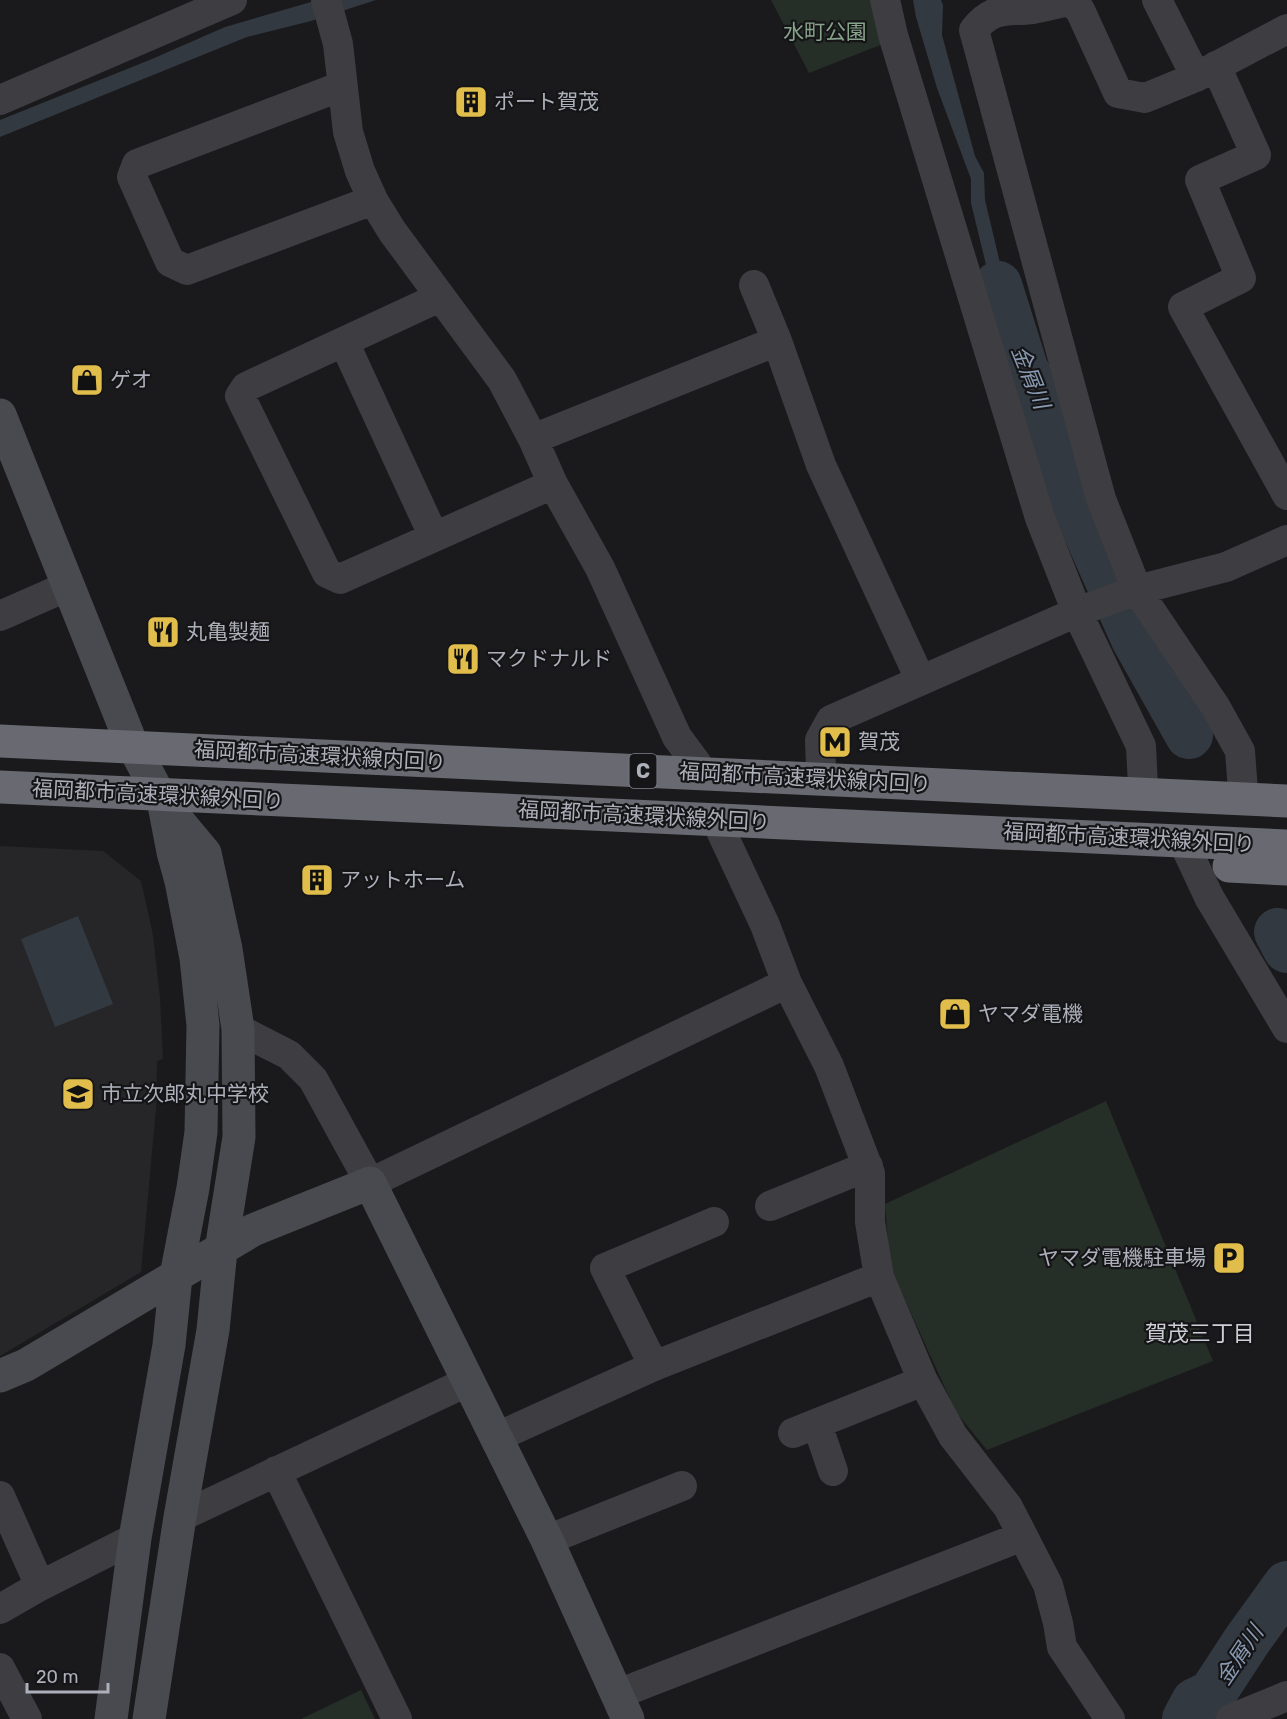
<svg xmlns="http://www.w3.org/2000/svg" width="1287" height="1719" viewBox="0 0 1287 1719" font-family="Rubik,'Noto Sans JP',sans-serif">
  <style>
    .built { fill: #262629 }
    .green { fill: #262e28 }
    .water { fill: #333941 }
    .lines { fill: none; stroke-linecap: round; stroke-linejoin: round }
    .river { stroke: #333941; stroke-width: 48 }
    .street { stroke: #3d3d42; stroke-width: 30 }
    .secondary { stroke: #494a50; stroke-width: 33 }
    .highway-bridge { stroke: #686971; stroke-width: 33 }
    .labels { text-anchor: middle; stroke-width: 4.5; stroke-linejoin: round; paint-order: stroke }
    .shield { fill: #151517; stroke: #7f8289; stroke-width: 1.5 }
    .shield-label { font-size: 20px; font-weight: bold; fill: #adb0ba }
    .park-label { font-size: 21px; fill: #87a38b; stroke: #151517 }
    .poi-label { font-size: 21px; fill: #adb0ba; stroke: #151517; text-anchor: start }
    .street-label { font-size: 21px; fill: #adb0ba; stroke: #151517 }
    .water-label { font-size: 22px; font-style: italic; fill: #889ab1; stroke: #151517 }
    .neighbourhood-label { font-size: 22px; fill: #cecfd6; stroke: #151517 }
  </style>
  <rect width="100%" height="100%" fill="#1a1a1c"/>
  <path class="built" d="M 0,846 L 103,851 L 141,881 L 153,935 L 160,998 L 163,1059 L 157,1061 L 156,1109 L 141,1272 L 0,1356 Z"/>
  <path class="green" d="M 771,0 L 871,0 L 883,44 L 809,73 Z
    M 1106,1101 L 1213,1361 L 987,1450 L 956,1412 L 890,1267 L 885,1204 Z
    M 361,1690 L 375,1719 L 301,1719 Z"/>
  <path class="water" d="M 318,0 L 376,0 L 311,21 L 247,37 L 0,137 L 0,120 L 152,59 L 225,27 Z
    M 913,0 L 941,0 L 943,5 L 942,35 L 975,156 L 984,173 L 985,200 L 1011,309 L 1019,355 L 996,306 L 971,203 L 971,179 L 937,88 L 916,17 Z
    M 78,916 L 113,1004 L 55,1027 L 21,939 Z"/>
  <g class="lines">
    <path class="river" d="M 998,285 L 1024,368 L 1045,409 L 1069,491 L 1135,639 L 1189,735
      M 1278,932 L 1287,949
      M 1186,1719 L 1195,1702 L 1212,1694 L 1248,1639 L 1287,1585"/>
    <path class="street" d="M 326,0 L 338,44 L 348,132 L 360,171 L 373,200 L 392,231 L 502,380 L 533,439 L 553,484 L 600,568 L 677,737 L 697,764
      M 885,0 L 893,35 L 1040,518 L 1077,612 L 1141,746 L 1143,786
      M 1157,0 L 1196,77
      M 1216,66 L 1256,155 L 1200,180 L 1241,278 L 1183,307 L 1287,495
      M 342,86 L 137,164 L 132,177 L 170,262 L 187,270 L 373,200
      M 0,100 L 232,0
      M 754,285 L 777,341 L 821,465 L 920,679
      M 440,297 L 246,387 L 240,396 L 327,573 L 340,579 L 553,484
      M 344,342 L 434,537
      M 533,439 L 777,341
      M 0,616 L 68,586
      M 821,771 L 820,740 L 831,720 L 1077,612 L 1137,590 L 1226,567 L 1287,540
      M 1243,791 L 1240,751 L 1215,706 L 1137,590 L 1101,499 L 974,30 C 993,6 1006,12 1033,9 C 1045,7 1058,3 1070,1 L 1080,10 L 1118,93 L 1145,98 L 1196,77 L 1287,29
      M 721,831 L 765,925 L 787,983 L 829,1066 L 870,1173 L 870,1222 L 879,1277 L 923,1381 L 953,1436 L 1008,1507 L 1048,1585 L 1058,1623 L 1062,1647 L 1110,1719
      M 1187,850 L 1209,897 L 1287,1028
      M 238,1029 L 289,1055 L 313,1079 L 370,1183 L 787,983
      M 770,1206 L 868,1166
      M 654,1366 L 605,1268 L 714,1222
      M 817,1424 L 833,1471
      M 793,1433 L 923,1381
      M 497,1437 L 654,1366 L 879,1277
      M 276,1471 L 397,1719
      M 0,1496 L 40,1586
      M 180,1517 L 469,1381
      M 547,1540 L 682,1486
      M 0,1609 L 40,1586 L 135,1538
      M 0,1668 L 27,1719
      M 618,1694 L 1023,1536
      M 1231,1719 L 1287,1696"/>
    <path class="secondary" d="M 0,415 L 130,740 L 164,804 L 205,853 L 226,949 L 238,1029 L 239,1137 L 221,1250 L 213,1330 L 180,1517 L 149,1719
      M 0,1376 L 26,1365 L 253,1230 L 370,1183 L 547,1540 L 628,1719
      M 111,1719 L 135,1538 L 169,1345 L 176,1276 L 193,1188 L 201,1132 L 203,1025 L 196,958 L 181,881 L 173,852 L 164,805"/>
    <path class="highway-bridge" d="M 0,741 L 1287,801
      M 0,787 L 1287,846
      M 1229,866 L 1287,869"/>
  </g>
  <defs>
    <symbol id="building-square" viewBox="-11 -11 22 22"><rect x="-9" y="-9" width="18" height="18" rx="4" fill="#e1bd4c" stroke="#151517"/><path d="M-4-6H4V6H1V3H-1V6H-4ZM-2.5-4.3h1.7v1.8h-1.7ZM.8-4.3h1.7v1.8H.8ZM-2.5-1h1.7V.8h-1.7ZM.8-1h1.7V.8H.8Z" fill="#111"/></symbol>
    <symbol id="shop-square" viewBox="-11 -11 22 22"><rect x="-9" y="-9" width="18" height="18" rx="4" fill="#e1bd4c" stroke="#151517"/><path d="M-5-2.5h2.3a2.7 3.5 0 0 1 5.4 0H5L5.5 6h-11ZM-1.5-2.5h3a1.5 2.3 0 0 0-3 0Z" fill="#111"/></symbol>
    <symbol id="restaurant-square" viewBox="-11 -11 22 22"><rect x="-9" y="-9" width="18" height="18" rx="4" fill="#e1bd4c" stroke="#151517"/><path d="M-5-6h1v4h1v-4h1v4h1v-4h1v5L-1.5 .5V6h-2V.5L-5-1ZM5-6V6H3V1.5H1.5Q1.5-4 5-6Z" fill="#111"/></symbol>
    <symbol id="metro-square" viewBox="-11 -11 22 22"><rect x="-9" y="-9" width="18" height="18" rx="4" fill="#e1bd4c" stroke="#151517"/><path d="M-5.5 5V-5H-3L0 0L3-5H5.5V5H3V-.5L0 4L-3-.5V5Z" fill="#111"/></symbol>
    <symbol id="school-square" viewBox="-11 -11 22 22"><rect x="-9" y="-9" width="18" height="18" rx="4" fill="#e1bd4c" stroke="#151517"/><path d="M0-5L7-2L0 1L-7-2ZM-4 1L0 2.5L4 1V4Q0 6-4 4Z" fill="#111"/></symbol>
    <symbol id="parking-square" viewBox="-11 -11 22 22"><rect x="-9" y="-9" width="18" height="18" rx="4" fill="#e1bd4c" stroke="#151517"/><path d="M-3.5-5.5H1a3.5 3.5 0 0 1 0 7H-1V5.5H-3.5ZM-1-3.4V-.6H.8a1.4 1.4 0 0 0 0-2.8Z" fill="#111"/></symbol>
  </defs>
  <g fill-rule="evenodd">
    <use href="#building-square" x="452" y="83" width="38" height="38"/>
    <use href="#shop-square" x="68" y="361" width="38" height="38"/>
    <use href="#restaurant-square" x="144" y="613" width="38" height="38"/>
    <use href="#restaurant-square" x="444" y="640" width="38" height="38"/>
    <use href="#metro-square" x="816" y="723" width="38" height="38"/>
    <use href="#building-square" x="298" y="861" width="38" height="38"/>
    <use href="#shop-square" x="936" y="995" width="38" height="38"/>
    <use href="#school-square" x="59" y="1075" width="38" height="38"/>
    <use href="#parking-square" x="1210" y="1239" width="38" height="38"/>
  </g>
  <g class="labels">
    <rect class="shield" x="629.5" y="754" width="27" height="34" rx="4.5"/>
    <g class="shield-label">
      <text x="643" y="778">C</text>
    </g>
    <g class="park-label">
      <text x="825" y="39">水町公園</text>
    </g>
    <g class="poi-label">
      <text x="494" y="109">ポート賀茂</text>
      <text x="110" y="387">ゲオ</text>
      <text x="186" y="639">丸亀製麺</text>
      <text x="486" y="666">マクドナルド</text>
      <text x="858" y="749">賀茂</text>
      <text x="340" y="887">アットホーム</text>
      <text x="978" y="1021">ヤマダ電機</text>
      <text x="101" y="1101">市立次郎丸中学校</text>
      <text x="1206" y="1265" text-anchor="end">ヤマダ電機駐車場</text>
    </g>
    <g class="street-label">
      <text transform="translate(320 756) rotate(3)" y="7">福岡都市高速環状線内回り</text>
      <text transform="translate(805 778) rotate(3)" y="7">福岡都市高速環状線内回り</text>
      <text transform="translate(158 795) rotate(3)" y="7">福岡都市高速環状線外回り</text>
      <text transform="translate(644 816) rotate(3)" y="7">福岡都市高速環状線外回り</text>
      <text transform="translate(1129 838) rotate(3)" y="7">福岡都市高速環状線外回り</text>
    </g>
    <g class="water-label">
      <text transform="translate(1031 377) rotate(68)" y="8">金屑川</text>
      <text transform="translate(1239 1655) rotate(-56)" y="8">金屑川</text>
    </g>
    <g class="neighbourhood-label">
      <text x="1200" y="1341">賀茂三丁目</text>
    </g>
  </g>
  <path d="M27 1683v9h81v-9" fill="none" stroke="#adb0ba" stroke-width="3"/>
  <text x="36" y="1683" font-size="18" fill="#adb0ba" stroke="#151517" stroke-width="4.5" paint-order="stroke">20 m</text>
</svg>
